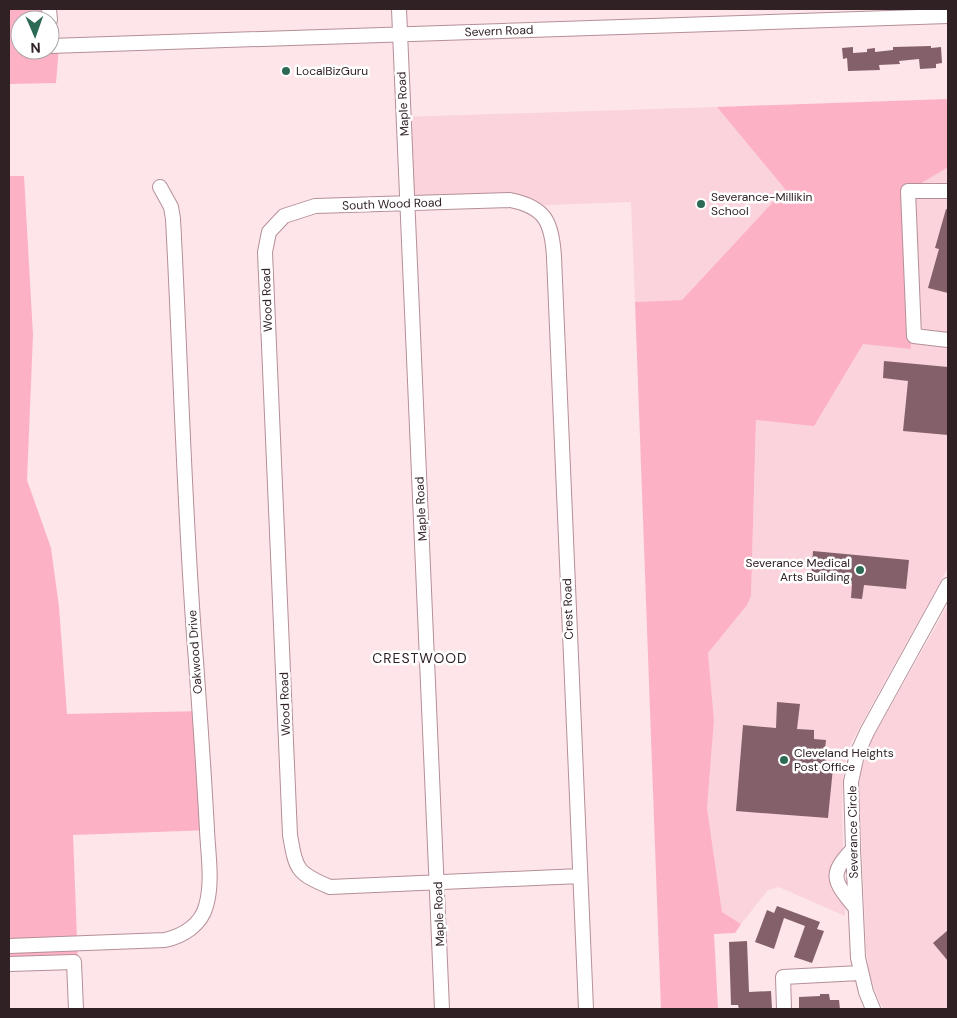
<svg xmlns="http://www.w3.org/2000/svg" width="957" height="1018" viewBox="0 0 957 1018" font-family="'DM Sans',sans-serif">
  <style>
    .built { fill: #fad3dc }
    .green { fill: #fdb1c5 }
    .building { fill: #84616a }
    .lines { fill: none; stroke-linecap: round; stroke-linejoin: round }
    .minor-casing { stroke: #b58f98; stroke-width: 16 }
    .minor { stroke: #fff; stroke-width: 14 }
    .poi-dot { fill: #2c6a56; stroke: #fff; stroke-width: 2 }
    .labels { text-anchor: middle; stroke-width: 5; stroke-linejoin: round; paint-order: stroke }
    .street-label { font-size: 12px; fill: #302125; stroke: #fff }
    .poi-label { font-size: 12px; fill: #302125; stroke: #fff; text-anchor: start }
    .neighbourhood-label { font-size: 14px; letter-spacing: 1px; fill: #302125; stroke: #fff }
  </style>
  <rect width="100%" height="100%" fill="#fde5ea"/>
  <path class="built" d="M 717,107 L 785,189 L 682,300 L 635,302 L 631,202 L 544,205 L 540,213 L 530,206 L 407,204 L 404,117 Z
    M 948,135 L 948,568 L 852,741 L 846,757 L 843,774 L 842,809 L 845,916 L 779,887 L 768,890 L 741,924 L 722,912 L 707,808 L 714,720 L 708,653 L 747,605 L 751,596 L 759,332 L 903,136 Z
    M 948,605 L 948,1009 L 884,1009 L 880,1003 L 870,978 L 866,950 L 859,784 L 863,765 L 870,743 Z"/>
  <path class="green" d="M 9,9 L 49,9 L 50,20 L 20,20 L 20,50 L 50,50 L 59,46 L 56,83 L 9,84 Z
    M 948,99 L 948,167 L 905,193 L 911,349 L 863,344 L 814,426 L 756,420 L 751,596 L 747,605 L 708,653 L 714,720 L 707,808 L 722,912 L 741,924 L 735,933 L 714,934 L 718,1009 L 661,1009 L 635,302 L 682,300 L 785,189 L 717,107 Z
    M 9,176 L 24,176 L 33,335 L 27,480 L 51,548 L 59,607 L 67,714 L 203,711 L 210,830 L 73,835 L 78,965 L 9,966 Z"/>
  <path class="building" d="M 931,46 L 931,48 L 941,47 L 942,63 L 936,64 L 936,68 L 920,69 L 919,59 L 899,61 L 900,64 L 879,65 L 880,70 L 848,71 L 847,58 L 843,59 L 842,48 L 853,47 L 853,53 L 867,52 L 867,49 L 875,48 L 875,52 L 893,50 L 893,47 Z
    M 946,209 L 948,210 L 948,293 L 928,288 L 939,249 L 935,248 Z
    M 884,361 L 948,367 L 948,435 L 903,431 L 908,381 L 883,378 Z
    M 813,551 L 909,560 L 906,589 L 864,585 L 862,599 L 851,598 L 852,584 L 811,579 Z
    M 777,702 L 800,704 L 797,729 L 814,730 L 814,739 L 826,740 L 824,758 L 833,768 L 828,818 L 736,811 L 743,725 L 776,728 Z
    M 777,906 L 820,922 L 817,929 L 824,931 L 812,963 L 794,957 L 805,926 L 784,918 L 774,949 L 755,942 L 767,910 L 774,913 Z
    M 948,930 L 948,961 L 933,943 Z
    M 747,941 L 749,992 L 771,991 L 772,1009 L 739,1009 L 738,1005 L 731,1005 L 729,942 Z
    M 820,994 L 829,994 L 830,1000 L 839,1000 L 840,1009 L 799,1009 L 799,997 L 820,996 Z"/>
  <g class="lines">
    <defs>
      <path id="minor" d="M 49,9 L 50,20
        M 399,9 L 442,1009
        M 50,32 L 50,46 L 948,16
        M 948,191 L 908,191 L 914,336 L 948,340
        M 853,849 C 828,875 834,881 854,906
        M 580,876 L 330,887 C 296,873 296,869 290,835 L 265,252 L 269,232 L 284,216 L 315,206 L 510,200 C 546,207 552,223 554,257 L 586,1009
        M 9,946 L 165,940 C 183,936 201,925 206,906 C 213,882 208,854 207,830 C 204,774 200,717 196,661 C 184,514 181,366 173,219 L 171,207 L 160,187
        M 9,964 L 74,962 L 76,1009
        M 784,1009 L 783,977 L 860,973
        M 873,1009 L 866,992 L 858,958 L 853,849 L 851,782 L 857,754 L 867,732 L 948,585"/>
    </defs>
    <use href="#minor" class="minor-casing"/>
    <use href="#minor" class="minor"/>
  </g>
  <g class="poi-dot">
    <circle cx="286" cy="71" r="5"/>
    <circle cx="701" cy="204" r="5"/>
    <circle cx="860" cy="570" r="5"/>
    <circle cx="784" cy="760" r="5"/>
  </g>
  <g class="labels">
    <g class="street-label">
      <text transform="translate(499 31) rotate(-2)" y="4">Severn Road</text>
      <text transform="translate(403 104) rotate(-93)" y="4">Maple Road</text>
      <text transform="translate(392 204) rotate(-2)" y="4">South Wood Road</text>
      <text transform="translate(267 300) rotate(-92)" y="4">Wood Road</text>
      <text transform="translate(421 509) rotate(-93)" y="4">Maple Road</text>
      <text transform="translate(568 609) rotate(-92)" y="4">Crest Road</text>
      <text transform="translate(195 652) rotate(-94)" y="4">Oakwood Drive</text>
      <text transform="translate(285 704) rotate(-92)" y="4">Wood Road</text>
      <text transform="translate(853 832) rotate(-91)" y="4">Severance Circle</text>
      <text transform="translate(439 914) rotate(-92)" y="4">Maple Road</text>
    </g>
    <g class="poi-label">
      <text x="296" y="75">LocalBizGuru</text>
      <text x="711" y="201">Severance-Millikin<tspan x="711" dy="14">School</tspan></text>
      <text x="850" y="567" text-anchor="end">Severance Medical<tspan x="850" dy="14">Arts Building</tspan></text>
      <text x="794" y="757">Cleveland Heights<tspan x="794" dy="14">Post Office</tspan></text>
    </g>
    <g class="neighbourhood-label">
      <text x="420" y="663">CRESTWOOD</text>
    </g>
  </g>
  <rect width="957" height="1018" fill="none" stroke="#302125" stroke-width="20"/>
  <g transform="translate(35 35) rotate(178)"><circle r="24" fill="#ffffff" stroke="#aca6a8"/>
  <path d="M0-4L9 19L0 12L-9 19Z" fill="#2c6a56"/>
  <text y="-8" font-size="14" font-weight="bold" text-anchor="middle" fill="#302125">N</text>
  </g>
</svg>
